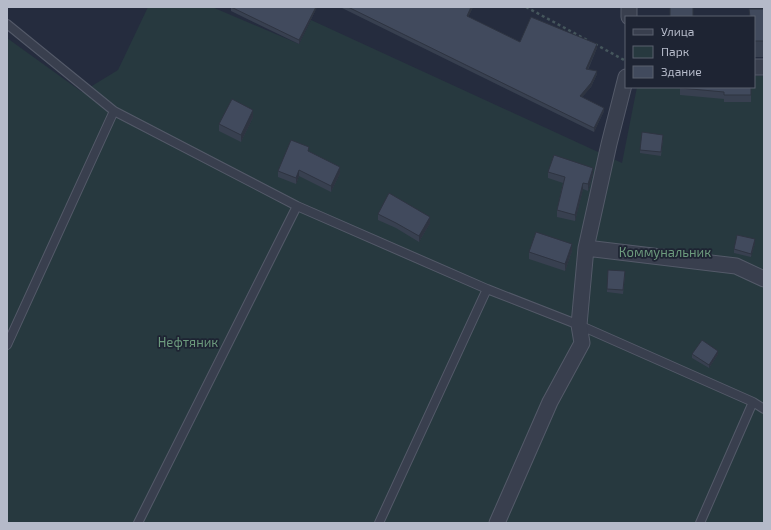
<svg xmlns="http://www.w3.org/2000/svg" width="771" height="530" viewBox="0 0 771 530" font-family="'Exo 2',sans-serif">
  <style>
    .green { fill: #27393f }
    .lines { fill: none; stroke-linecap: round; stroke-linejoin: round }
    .service-casing { stroke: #545a69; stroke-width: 10 }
    .minor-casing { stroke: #545a69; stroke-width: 17 }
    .path { stroke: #45565c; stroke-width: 2.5; stroke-dasharray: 3 3; stroke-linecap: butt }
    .service { stroke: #393f4e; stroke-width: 8 }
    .minor { stroke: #393f4e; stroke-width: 15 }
    .wall { fill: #384050 }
    .shaded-wall { fill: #2e3441 }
    .building { fill: #414a5d; stroke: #2e3441 }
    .labels { text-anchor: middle; stroke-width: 3.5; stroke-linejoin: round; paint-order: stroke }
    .park-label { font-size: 13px; fill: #6c9a7d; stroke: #1e2433 }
  </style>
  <rect width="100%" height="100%" fill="#252c3e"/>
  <path class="green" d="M 148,7 L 212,7 L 299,44 L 311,20 L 622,163 L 637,87 L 754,87 L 754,76 L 764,76 L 764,523 L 7,523 L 7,38 L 82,92 L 118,70 Z"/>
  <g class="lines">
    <defs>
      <path id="service" d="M 7,24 L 114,111 L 297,206 L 487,289 L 579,325 L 753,402 L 764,409
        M 7,345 L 114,111
        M 138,523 L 297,206
        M 379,523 L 487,289
        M 700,523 L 753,402"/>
      <path id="minor" d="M 629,17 L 629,7
        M 754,67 L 764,67
        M 586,248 L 736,266 L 764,279
        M 497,523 L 550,402 L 582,343 L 579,325 L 586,248 L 609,144 L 626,77"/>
    </defs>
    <use href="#service" class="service-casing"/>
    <use href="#minor" class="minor-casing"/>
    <path class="path" d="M 526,7 L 587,40
      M 595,44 L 624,60"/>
    <use href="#service" class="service"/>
    <use href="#minor" class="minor"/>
  </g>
  <path class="wall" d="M 231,7 L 317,7 L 299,44 L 231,11 Z
    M 340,7 L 473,7 L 468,17 L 520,42 L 597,48 L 588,70 L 597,74 L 591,87 L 582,97 L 604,111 L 594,132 Z
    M 764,9 L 764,57 L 754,57 L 754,17 Z
    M 680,87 L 751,87 L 751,102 L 724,102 L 724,99 L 680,95 Z
    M 253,117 L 241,142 L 219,131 L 219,124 Z
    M 663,138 L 661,156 L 640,153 L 640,150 Z
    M 309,151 L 340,173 L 331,192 L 299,176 L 296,184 L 278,177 L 278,171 Z
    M 548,172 L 593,174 L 588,191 L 583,189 L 575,221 L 557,217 L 557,210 L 563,183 L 548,178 Z
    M 378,214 L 430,223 L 419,242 L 396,228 L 378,220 Z
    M 755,243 L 751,257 L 734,253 L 734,249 Z
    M 572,251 L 565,271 L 529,259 L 529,252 Z
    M 625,275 L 623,294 L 607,292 L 607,289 Z
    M 692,354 L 718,354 L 709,368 L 692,358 Z"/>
  <path class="shaded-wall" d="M 316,7 L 317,7 L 299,44 L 299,40 Z
    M 471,7 L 473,7 L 467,20 L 467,16 Z
    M 597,44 L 597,48 L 586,73 L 586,69 Z
    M 597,71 L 597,74 L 591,87 L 580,100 L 580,96 Z
    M 604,108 L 604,111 L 594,132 L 594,128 Z
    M 253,110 L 253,117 L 241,142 L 241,135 Z
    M 340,167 L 340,173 L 331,192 L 331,186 Z
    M 593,168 L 593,174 L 588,191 L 588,184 Z
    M 299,170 L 299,176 L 296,184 L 296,178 Z
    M 583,183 L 583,189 L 575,221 L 575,215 Z
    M 430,217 L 430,223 L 419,242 L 419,236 Z
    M 755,239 L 755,243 L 751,257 L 751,254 Z
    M 572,244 L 572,251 L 565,271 L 565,264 Z
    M 718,351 L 718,354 L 709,368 L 709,365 Z"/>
  <path class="building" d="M 231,7 L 316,7 L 299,40 Z
    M 348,7 L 471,7 L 467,16 L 520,42 L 531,17 L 597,44 L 586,69 L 597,71 L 591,83 L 580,96 L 604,108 L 594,128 Z
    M 670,7 L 693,7 L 693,17 L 670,17 Z
    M 749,9 L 764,9 L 764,41 L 754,41 L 754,17 L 750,17 Z
    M 680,87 L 751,87 L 751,95 L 724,95 L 724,92 L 680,88 Z
    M 232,99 L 253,110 L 241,135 L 219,124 Z
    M 642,132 L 663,135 L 661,152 L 640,150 Z
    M 291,140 L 309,147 L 308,151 L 340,167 L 331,186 L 299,170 L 296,178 L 278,171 Z
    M 554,155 L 593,168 L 588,184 L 583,183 L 575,215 L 557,210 L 565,177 L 548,172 Z
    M 389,193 L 430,217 L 419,236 L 396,223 L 378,214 Z
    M 536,232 L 572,244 L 565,264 L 529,252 Z
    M 737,235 L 755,239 L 751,254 L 734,249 Z
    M 608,270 L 625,271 L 623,290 L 607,289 Z
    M 702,340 L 718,351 L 709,365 L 692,354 Z"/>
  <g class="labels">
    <g class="park-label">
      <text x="665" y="257">Коммунальник</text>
      <text x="188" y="347">Нефтяник</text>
    </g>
  </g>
  <rect width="771" height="530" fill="none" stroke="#b5bac9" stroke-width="16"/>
  <rect x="625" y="16" width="130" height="72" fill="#1e2433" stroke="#5a606f"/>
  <rect x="633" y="29" width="20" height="6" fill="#393f4e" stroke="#5a606f"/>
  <text x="661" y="36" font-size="12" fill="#b5bac9">Улица</text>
  <rect x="633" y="46" width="20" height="12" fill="#27393f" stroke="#5a606f"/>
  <text x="661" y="56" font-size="12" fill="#b5bac9">Парк</text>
  <rect x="633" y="66" width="20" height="12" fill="#414a5d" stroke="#5a606f"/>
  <text x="661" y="76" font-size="12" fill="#b5bac9">Здание</text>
</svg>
